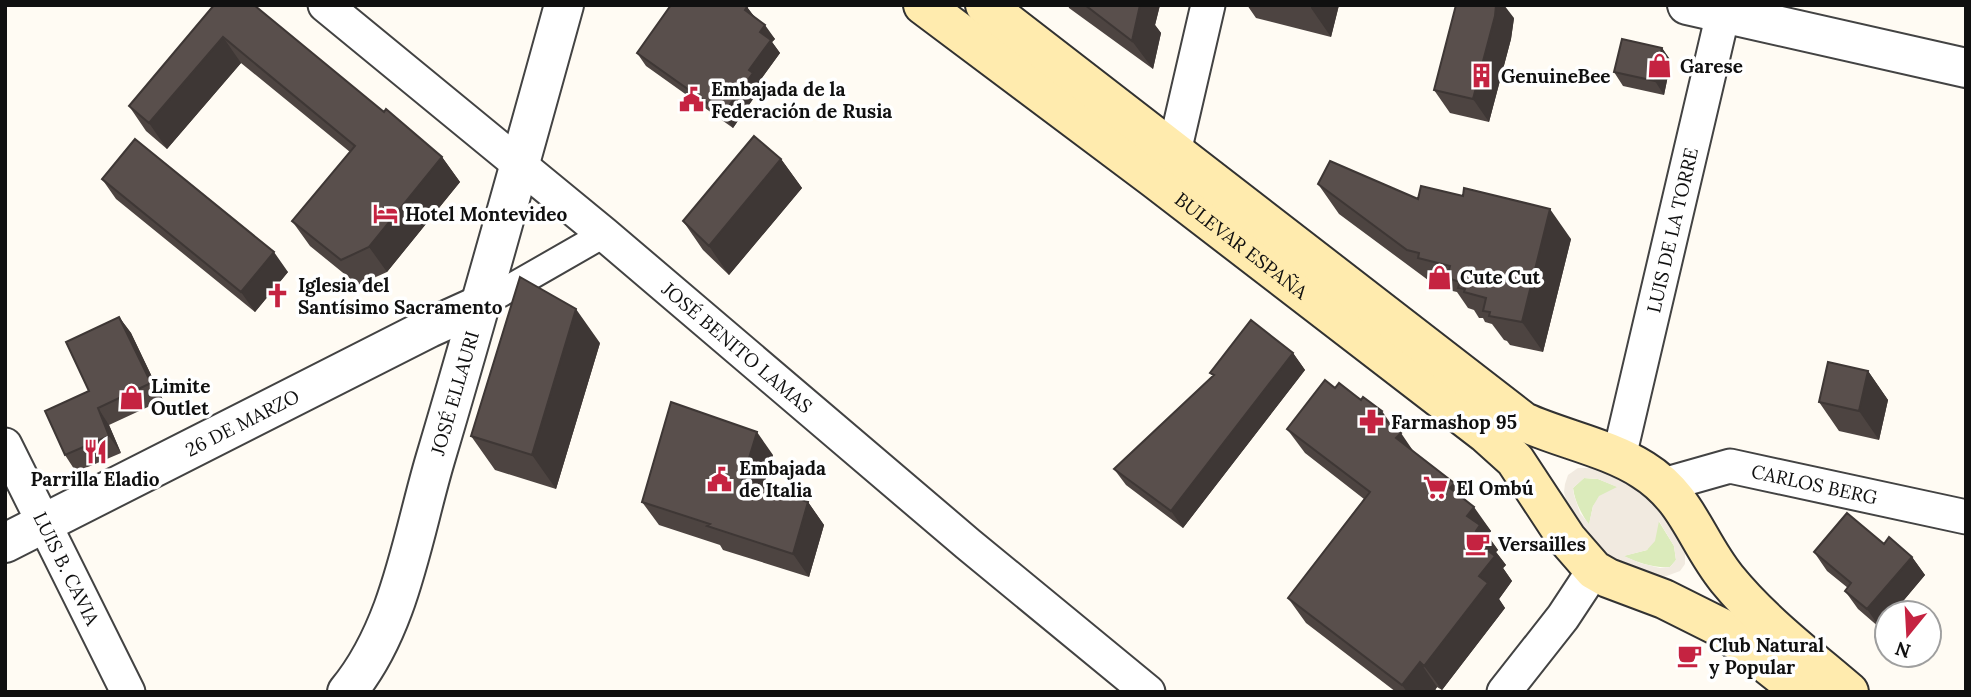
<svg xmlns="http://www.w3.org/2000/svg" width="1971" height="697" viewBox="0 0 1971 697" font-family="Lora,serif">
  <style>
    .grass { fill: #dbebbb }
    .plaza { fill: #f1eae0; fill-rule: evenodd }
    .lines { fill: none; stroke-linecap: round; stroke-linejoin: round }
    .pedestrian-casing { stroke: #434343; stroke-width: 30 }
    .minor-casing { stroke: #434343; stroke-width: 37 }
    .tertiary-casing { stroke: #434343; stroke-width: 42 }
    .secondary-casing { stroke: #323232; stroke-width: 42 }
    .pedestrian { stroke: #fff; stroke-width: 26 }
    .minor { stroke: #fff; stroke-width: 33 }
    .tertiary { stroke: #fff; stroke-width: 38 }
    .secondary { stroke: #ffebae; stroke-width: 38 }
    .wall { fill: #4d4441 }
    .shaded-wall { fill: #3e3735 }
    .building { fill: #594f4c; stroke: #3e3735; stroke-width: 2 }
    .labels { text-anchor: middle; stroke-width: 7; stroke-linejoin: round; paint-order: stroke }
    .poi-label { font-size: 19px; font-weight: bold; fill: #101010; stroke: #fff; text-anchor: start }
    .street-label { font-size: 19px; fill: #101010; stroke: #fff }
  </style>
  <rect width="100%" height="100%" fill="#fffbf3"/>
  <path class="grass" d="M 1584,478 L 1598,479 L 1618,487 L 1593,506 L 1589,525 C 1581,513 1575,502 1573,488 Z
    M 1658,520 L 1674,546 L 1676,560 L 1670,567 C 1653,568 1639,563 1623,556 L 1647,550 Z"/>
  <path class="plaza" d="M 1578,468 L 1594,468 L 1622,476 L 1649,492 L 1685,548 L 1685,564 L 1680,571 L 1664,577 L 1652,576 L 1614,560 L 1600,550 L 1573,516 L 1567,503 L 1564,492 L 1565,484 L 1568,475 ZM 1584,478 L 1598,479 L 1617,487 L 1599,496 L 1593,506 L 1589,524 L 1580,513 L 1574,495 L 1573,488 ZM 1659,521 L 1674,546 L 1676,560 L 1670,567 L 1660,568 L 1640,563 L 1624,556 L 1647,550 L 1655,541 Z"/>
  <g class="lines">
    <defs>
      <path id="pedestrian" d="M 482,304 L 604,234"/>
      <g id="minor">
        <path id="s1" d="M 325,5 L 604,234 L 968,544 L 1148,692"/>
        <path d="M 1161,170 L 1174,152 L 1208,5"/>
        <path id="s2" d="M 5,445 L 128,692"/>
        <path id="s3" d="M 1619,457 L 1725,5"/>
        <path id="s4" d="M 1663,485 L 1730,466 L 1966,517"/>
        <path d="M 1504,692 L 1563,617 L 1594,570"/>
      </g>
      <g id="tertiary">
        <path d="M 1687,5 L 1966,68"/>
        <path id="s5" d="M 5,543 L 429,328 L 482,304"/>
        <path id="s6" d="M 347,692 C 400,628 412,538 435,460 C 480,309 522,157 564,5"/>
      </g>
      <g id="secondary">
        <path id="s7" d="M 923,5 L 1155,179 L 1485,433 L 1515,460 L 1567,539 L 1594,570 L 1608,578 L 1664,599 L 1720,627 L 1802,692"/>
        <path d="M 985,5 L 1524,422 C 1562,439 1609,448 1643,470 C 1688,498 1696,541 1727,579 C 1762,622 1807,656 1849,692"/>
      </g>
    </defs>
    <use href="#pedestrian" class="pedestrian-casing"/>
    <use href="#minor" class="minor-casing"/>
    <use href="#tertiary" class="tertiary-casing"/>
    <use href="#secondary" class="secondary-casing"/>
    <use href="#pedestrian" class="pedestrian"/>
    <use href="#minor" class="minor"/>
    <use href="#tertiary" class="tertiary"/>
    <use href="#secondary" class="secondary"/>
  </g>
  <path class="wall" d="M 214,5 L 384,112 L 442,157 L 460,182 L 387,272 L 358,285 L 310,246 L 292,221 L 350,152 L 241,63 L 167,149 L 146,131 L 129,106 Z
    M 1068,5 L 1160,5 L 1155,25 L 1161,33 L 1153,69 L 1069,8 Z
    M 1247,5 L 1339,5 L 1331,37 L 1256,18 Z
    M 747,7 L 755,18 L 775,39 L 772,42 L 780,53 L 759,82 L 762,86 L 733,128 L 646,66 L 637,53 Z
    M 1514,18 L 1511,39 L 1489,122 L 1450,113 L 1434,90 Z
    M 1662,48 L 1671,61 L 1664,95 L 1623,86 L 1614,72 Z
    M 781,159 L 802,188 L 729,275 L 703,250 L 683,221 Z
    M 102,179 L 288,272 L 255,312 L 116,199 Z
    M 1318,184 L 1571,239 L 1543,352 L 1510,345 L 1507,341 L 1504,340 L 1492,324 L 1485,322 L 1483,318 L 1479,318 L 1474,310 L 1468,308 L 1457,292 L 1439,288 L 1435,282 L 1428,280 L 1339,214 Z
    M 119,317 L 131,333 L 163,400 L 109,425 L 121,453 L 76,472 L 65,455 Z
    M 600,343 L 556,489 L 495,470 L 471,436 Z
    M 1293,353 L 1305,370 L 1183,528 L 1126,485 L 1114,469 L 1213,376 L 1210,373 Z
    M 1868,371 L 1888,400 L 1879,440 L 1839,431 L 1819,402 Z
    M 1335,388 L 1361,400 L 1391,425 L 1415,453 L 1466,500 L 1491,531 L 1488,536 L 1498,550 L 1496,552 L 1506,565 L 1503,568 L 1512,581 L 1499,599 L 1505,608 L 1442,690 L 1437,687 L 1434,692 L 1396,692 L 1306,623 L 1288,598 L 1364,499 L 1305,453 L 1287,429 Z
    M 773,455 L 763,488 L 808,502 L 824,525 L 809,577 L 723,550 L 720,545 L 659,525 L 642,502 Z
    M 1884,544 L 1912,557 L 1925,575 L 1893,613 L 1887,613 L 1887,620 L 1880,628 L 1858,609 L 1845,591 L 1848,588 L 1827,571 L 1814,552 Z"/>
  <path class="shaded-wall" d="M 1136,5 L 1160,5 L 1155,25 L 1161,33 L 1153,69 L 1132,41 Z
    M 1311,5 L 1339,5 L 1331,37 L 1311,8 Z
    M 1496,5 L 1504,5 L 1514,18 L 1511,39 L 1489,122 L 1473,99 Z
    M 747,7 L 757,20 L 745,10 Z
    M 765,25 L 775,39 L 772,42 L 780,53 L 759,82 L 762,86 L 733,128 L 723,114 L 749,70 L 760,32 Z
    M 223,37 L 241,63 L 167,149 L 149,123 Z
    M 1662,48 L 1671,61 L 1664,95 L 1655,81 Z
    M 442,157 L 460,182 L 387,272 L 369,247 Z
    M 781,159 L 802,188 L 729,275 L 709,246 Z
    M 1550,209 L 1571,239 L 1543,352 L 1522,322 Z
    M 274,252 L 288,272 L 255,312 L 241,292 Z
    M 576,309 L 600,343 L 556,489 L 532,455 Z
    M 119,317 L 131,333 L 163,400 L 151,383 Z
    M 1293,353 L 1305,370 L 1183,528 L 1171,511 Z
    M 1868,371 L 1888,400 L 1879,440 L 1859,411 Z
    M 98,408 L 109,425 L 121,453 L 109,436 Z
    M 1382,411 L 1399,436 L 1401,433 L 1418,458 L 1414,463 L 1378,415 Z
    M 757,432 L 773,455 L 758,504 L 742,481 Z
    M 1454,483 L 1471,508 L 1450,488 Z
    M 808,502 L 824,525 L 809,577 L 793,554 Z
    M 1474,507 L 1491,531 L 1488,536 L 1498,550 L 1496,552 L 1506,565 L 1503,568 L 1512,581 L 1499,599 L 1505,608 L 1442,690 L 1424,666 L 1479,576 L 1483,547 L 1476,531 L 1467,516 Z
    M 1912,557 L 1925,575 L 1893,613 L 1887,613 L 1887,620 L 1880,628 L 1867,609 Z
    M 1420,662 L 1437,687 L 1434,692 L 1407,692 L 1402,685 Z"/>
  <path class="building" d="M 214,5 L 254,5 L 384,112 L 386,109 L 442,157 L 369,247 L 341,260 L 292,221 L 355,146 L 223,37 L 149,123 L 129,106 Z
    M 671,5 L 744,5 L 747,7 L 745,10 L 765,25 L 760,32 L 771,40 L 749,70 L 753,73 L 723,114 L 637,53 Z
    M 1085,5 L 1140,5 L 1132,41 Z
    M 1456,5 L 1496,5 L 1495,16 L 1473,99 L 1434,90 Z
    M 1622,39 L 1662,48 L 1655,81 L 1614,72 Z
    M 754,136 L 781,159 L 709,246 L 683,221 Z
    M 135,139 L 274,252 L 241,292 L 102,179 Z
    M 1330,161 L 1418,199 L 1421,186 L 1463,196 L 1464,188 L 1550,209 L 1522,322 L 1489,316 L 1490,312 L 1483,311 L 1486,298 L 1464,292 L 1465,289 L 1458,288 L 1460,282 L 1447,278 L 1450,266 L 1418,258 L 1419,253 L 1407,250 L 1318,184 Z
    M 520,277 L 576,309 L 532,455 L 471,436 Z
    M 119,317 L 151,383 L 98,408 L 109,436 L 65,455 L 45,411 L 89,391 L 66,342 Z
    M 1251,320 L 1293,353 L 1171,511 L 1114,469 L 1214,375 L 1210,373 Z
    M 1828,362 L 1868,371 L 1859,411 L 1819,402 Z
    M 1325,380 L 1335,388 L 1339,383 L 1361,400 L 1363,397 L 1382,411 L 1378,415 L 1401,433 L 1396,438 L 1454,483 L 1450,488 L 1474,507 L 1467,516 L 1480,525 L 1476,531 L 1488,540 L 1483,547 L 1495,556 L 1479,576 L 1488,583 L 1424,666 L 1420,662 L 1402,685 L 1288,598 L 1370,492 L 1287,429 Z
    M 671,402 L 757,432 L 742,481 L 808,502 L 793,554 L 707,526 L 710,524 L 642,502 Z
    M 1847,513 L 1884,544 L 1889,537 L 1912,557 L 1867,609 L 1845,591 L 1851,583 L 1814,552 Z"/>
  <defs>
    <symbol id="shop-bare" viewBox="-9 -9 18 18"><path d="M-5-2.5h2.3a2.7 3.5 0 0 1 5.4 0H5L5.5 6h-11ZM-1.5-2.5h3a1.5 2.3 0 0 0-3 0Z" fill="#c52341" stroke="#fff" stroke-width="2.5" paint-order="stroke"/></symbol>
    <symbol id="building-bare" viewBox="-9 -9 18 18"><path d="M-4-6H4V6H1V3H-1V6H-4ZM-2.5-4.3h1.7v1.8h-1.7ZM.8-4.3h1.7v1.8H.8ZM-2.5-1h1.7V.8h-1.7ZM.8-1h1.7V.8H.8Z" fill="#c52341" stroke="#fff" stroke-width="2.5" paint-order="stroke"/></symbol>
    <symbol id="civic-bare" viewBox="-9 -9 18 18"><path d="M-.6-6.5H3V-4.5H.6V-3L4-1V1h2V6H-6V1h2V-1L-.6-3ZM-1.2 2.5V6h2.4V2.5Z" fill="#c52341" stroke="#fff" stroke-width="2.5" paint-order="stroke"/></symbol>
    <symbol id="hotel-bare" viewBox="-9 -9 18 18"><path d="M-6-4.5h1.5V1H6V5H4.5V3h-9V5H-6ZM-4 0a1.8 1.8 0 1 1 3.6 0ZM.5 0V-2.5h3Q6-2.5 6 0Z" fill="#c52341" stroke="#fff" stroke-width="2.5" paint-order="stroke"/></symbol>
    <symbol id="church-bare" viewBox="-9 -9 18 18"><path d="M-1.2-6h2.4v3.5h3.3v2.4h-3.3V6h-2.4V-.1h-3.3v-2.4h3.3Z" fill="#c52341" stroke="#fff" stroke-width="2.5" paint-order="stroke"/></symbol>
    <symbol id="pharmacy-bare" viewBox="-9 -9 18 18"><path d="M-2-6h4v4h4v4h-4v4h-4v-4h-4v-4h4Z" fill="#c52341" stroke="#fff" stroke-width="2.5" paint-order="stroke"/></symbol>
    <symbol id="restaurant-bare" viewBox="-9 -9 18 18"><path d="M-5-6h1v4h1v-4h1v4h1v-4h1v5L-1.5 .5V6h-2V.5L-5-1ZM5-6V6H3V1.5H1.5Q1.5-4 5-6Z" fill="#c52341" stroke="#fff" stroke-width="2.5" paint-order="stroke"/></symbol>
    <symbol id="supermarket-bare" viewBox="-9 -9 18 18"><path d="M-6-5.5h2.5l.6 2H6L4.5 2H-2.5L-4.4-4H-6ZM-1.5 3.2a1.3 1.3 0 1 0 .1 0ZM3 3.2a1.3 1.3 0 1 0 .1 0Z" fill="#c52341" stroke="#fff" stroke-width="2.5" paint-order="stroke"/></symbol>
    <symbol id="cafe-bare" viewBox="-9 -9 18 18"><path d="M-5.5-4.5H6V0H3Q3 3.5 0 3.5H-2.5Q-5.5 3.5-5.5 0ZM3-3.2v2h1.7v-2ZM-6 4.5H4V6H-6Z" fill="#c52341" stroke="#fff" stroke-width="2.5" paint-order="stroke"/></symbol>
  </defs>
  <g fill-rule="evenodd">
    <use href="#shop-bare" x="1642" y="48" width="35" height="35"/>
    <use href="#building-bare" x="1464" y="58" width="35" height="35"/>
    <use href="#civic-bare" x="674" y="82" width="35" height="35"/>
    <use href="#hotel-bare" x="368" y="196" width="35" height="35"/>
    <use href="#shop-bare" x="1422" y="260" width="35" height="35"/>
    <use href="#church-bare" x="260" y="278" width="35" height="35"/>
    <use href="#shop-bare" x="114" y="380" width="35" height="35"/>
    <use href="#pharmacy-bare" x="1354" y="404" width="35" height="35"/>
    <use href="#restaurant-bare" x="78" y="434" width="35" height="35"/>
    <use href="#civic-bare" x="702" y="462" width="35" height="35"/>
    <use href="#supermarket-bare" x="1418" y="470" width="35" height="35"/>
    <use href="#cafe-bare" x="1460" y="526" width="35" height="35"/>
    <use href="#cafe-bare" x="1672" y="638" width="35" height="35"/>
  </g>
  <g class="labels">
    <g class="poi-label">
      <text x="1680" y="73">Garese</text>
      <text x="1501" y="83">GenuineBee</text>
      <text x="711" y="96">Embajada de la<tspan x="711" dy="22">Federación de Rusia</tspan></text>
      <text x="405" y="221">Hotel Montevideo</text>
      <text x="1460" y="284">Cute Cut</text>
      <text x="298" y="292">Iglesia del<tspan x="298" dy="22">Santísimo Sacramento</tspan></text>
      <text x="151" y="393">Limite<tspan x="151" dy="22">Outlet</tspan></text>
      <text x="1391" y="429">Farmashop 95</text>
      <text x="739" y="475">Embajada<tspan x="739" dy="22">de Italia</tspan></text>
      <text x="95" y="486" text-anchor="middle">Parrilla Eladio</text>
      <text x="1456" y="495">El Ombú</text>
      <text x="1498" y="551">Versailles</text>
      <text x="1709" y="652">Club Natural<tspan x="1709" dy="22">y Popular</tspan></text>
    </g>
    <g class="street-label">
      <text dy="7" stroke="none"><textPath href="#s3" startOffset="233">LUIS DE LA TORRE</textPath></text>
      <text dy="7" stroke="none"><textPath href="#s7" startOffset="399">BULEVAR ESPAÑA</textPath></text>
      <text dy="7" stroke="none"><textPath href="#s1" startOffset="536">JOSÉ BENITO LAMAS</textPath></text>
      <text dy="7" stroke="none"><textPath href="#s6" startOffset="320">JOSÉ ELLAURI</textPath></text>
      <text dy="7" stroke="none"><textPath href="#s5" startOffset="266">26 DE MARZO</textPath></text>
      <text dy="7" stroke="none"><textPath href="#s4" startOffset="156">CARLOS BERG</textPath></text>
      <text dy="7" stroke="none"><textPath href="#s2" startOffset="138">LUIS B. CAVIA</textPath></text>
    </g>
  </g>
  <rect width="1971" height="697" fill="none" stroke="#101010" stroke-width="14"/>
  <g transform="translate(1908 634) rotate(198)"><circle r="33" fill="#ffffff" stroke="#9f9f9f" stroke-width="2"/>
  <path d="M0-5L12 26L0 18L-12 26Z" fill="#c52341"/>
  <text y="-10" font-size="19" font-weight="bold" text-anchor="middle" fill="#101010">N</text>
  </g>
</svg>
